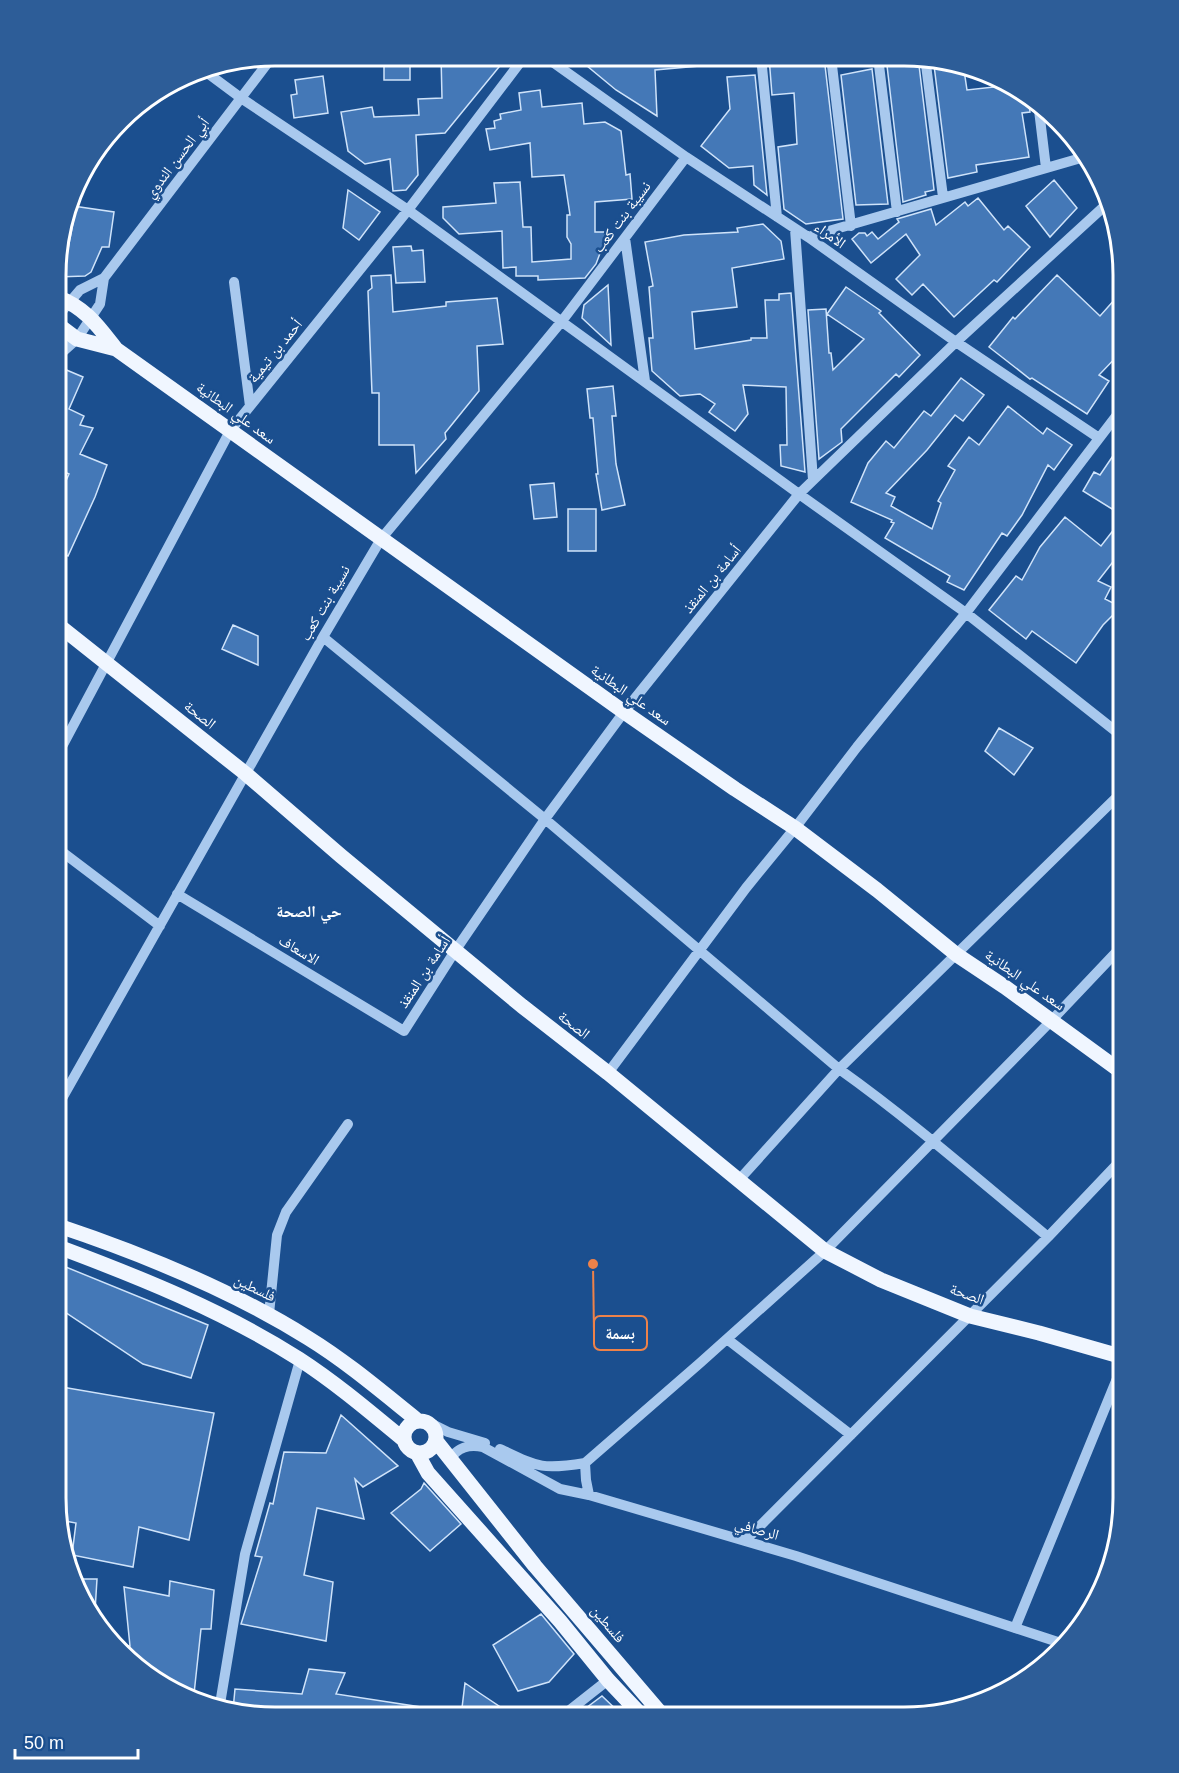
<svg xmlns="http://www.w3.org/2000/svg" width="1179" height="1773" viewBox="0 0 1179 1773" font-family="Helvetica,'Noto Naskh Arabic',sans-serif">
  <style>
    .building { fill: #4478b7; stroke: #cfe3fa; stroke-width: 1.5 }
    .lines { fill: none; stroke-linecap: round; stroke-linejoin: round }
    .minor { stroke: #a9c9ee; stroke-width: 10 }
    .major { stroke: #f0f6ff; stroke-width: 15 }
    .labels { text-anchor: middle; stroke-width: 5; stroke-linejoin: round; paint-order: stroke }
    .street-label { font-size: 15px; fill: #fff; stroke: #1b4f8f }
    .neighbourhood-label { font-size: 16px; font-weight: bold; fill: #fff; stroke: #1b4f8f }
    .rim { fill: none; stroke: #fff; stroke-width: 3 }
    .leader { fill: none; stroke: #ee8249; stroke-width: 2 }
    .callout-dot { fill: #ee8249; stroke: #1b4f8f; stroke-width: 2 }
    .callout { fill: #1b4f8f; stroke: #ee8249; stroke-width: 2 }
    .callout-label { font-size: 16px; text-anchor: middle; font-weight: bold; fill: #fff }
  </style>
  <rect width="100%" height="100%" fill="#1b4f8f"/>
  <path class="building" d="M 384,56 L 410,56 L 410,80 L 384,80 Z
    M 441,56 L 508,56 L 445,133 L 416,135 L 418,175 L 406,190 L 393,191 L 390,159 L 365,164 L 348,151 L 341,112 L 372,107 L 374,117 L 419,115 L 418,99 L 442,98 Z
    M 575,56 L 699,57 L 699,66 L 655,70 L 657,116 L 616,90 Z
    M 769,57 L 824,57 L 843,219 L 806,224 L 784,209 L 778,147 L 797,144 L 794,93 L 772,95 Z
    M 886,57 L 918,57 L 933,181 L 934,190 L 925,192 L 926,195 L 903,202 Z
    M 933,57 L 964,70 L 967,90 L 1003,86 L 1028,97 L 1030,112 L 1022,113 L 1029,157 L 976,165 L 977,172 L 948,178 Z
    M 872,69 L 888,204 L 856,205 L 841,75 Z
    M 755,75 L 767,195 L 754,185 L 753,166 L 729,168 L 701,146 L 730,109 L 727,77 Z
    M 323,76 L 328,113 L 294,118 L 291,95 L 297,94 L 295,80 Z
    M 540,90 L 542,107 L 582,103 L 584,124 L 605,122 L 621,131 L 626,175 L 630,174 L 632,199 L 595,202 L 595,232 L 605,232 L 605,240 L 596,264 L 585,278 L 538,280 L 538,276 L 516,276 L 516,267 L 503,268 L 502,231 L 459,234 L 443,218 L 443,207 L 496,203 L 494,183 L 520,182 L 523,227 L 531,227 L 532,262 L 571,259 L 571,244 L 567,237 L 567,215 L 570,215 L 564,175 L 532,177 L 530,143 L 490,150 L 486,129 L 495,128 L 494,121 L 501,119 L 500,114 L 521,110 L 519,93 Z
    M 1054,180 L 1077,208 L 1050,237 L 1026,206 Z
    M 348,190 L 380,212 L 359,240 L 343,228 Z
    M 978,198 L 1004,230 L 1008,226 L 1030,247 L 997,282 L 994,280 L 954,317 L 923,284 L 912,295 L 896,279 L 920,255 L 906,234 L 871,263 L 852,239 L 859,233 L 865,233 L 867,236 L 872,232 L 878,239 L 899,222 L 897,219 L 931,209 L 936,225 L 965,202 L 968,206 Z
    M 73,206 L 114,212 L 109,247 L 102,247 L 91,272 L 85,276 L 57,277 L 57,249 L 68,249 L 74,218 Z
    M 763,224 L 781,241 L 784,259 L 732,268 L 737,307 L 692,312 L 695,349 L 751,340 L 751,338 L 767,338 L 765,300 L 779,300 L 779,294 L 791,293 L 805,472 L 781,466 L 780,445 L 787,445 L 786,387 L 743,385 L 748,414 L 735,431 L 709,412 L 715,404 L 700,394 L 680,396 L 652,371 L 649,338 L 653,338 L 649,287 L 653,286 L 645,242 L 684,235 L 738,232 L 737,228 Z
    M 411,246 L 412,251 L 423,250 L 425,282 L 396,283 L 393,247 Z
    M 391,275 L 393,312 L 446,306 L 446,302 L 497,298 L 503,344 L 477,346 L 479,391 L 445,433 L 446,439 L 416,473 L 414,445 L 379,445 L 379,393 L 372,393 L 368,291 L 372,288 L 371,276 Z
    M 1057,275 L 1100,316 L 1124,289 L 1123,350 L 1099,375 L 1109,381 L 1087,414 L 1032,378 L 1030,379 L 989,347 L 1013,317 L 1015,319 Z
    M 608,285 L 611,345 L 582,318 L 584,305 Z
    M 846,287 L 881,311 L 879,313 L 920,355 L 899,377 L 896,374 L 841,429 L 842,442 L 819,459 L 808,310 L 826,309 L 829,353 L 831,353 L 833,370 L 864,339 L 827,314 Z
    M 57,366 L 83,377 L 69,409 L 84,416 L 80,425 L 93,428 L 80,454 L 107,465 L 95,497 L 68,556 L 57,551 L 57,501 L 69,474 L 57,469 Z
    M 961,378 L 984,395 L 963,421 L 955,415 L 927,450 L 886,493 L 895,497 L 891,506 L 932,529 L 941,503 L 938,501 L 955,470 L 948,466 L 969,437 L 979,445 L 1008,406 L 1043,434 L 1047,428 L 1072,445 L 1054,470 L 1048,465 L 1022,515 L 1007,536 L 1002,533 L 964,590 L 947,582 L 950,576 L 885,538 L 894,523 L 891,522 L 892,520 L 851,502 L 868,463 L 886,441 L 894,448 L 924,411 L 931,416 Z
    M 613,386 L 616,416 L 612,416 L 616,464 L 625,505 L 602,510 L 596,474 L 598,474 L 593,418 L 590,418 L 587,389 Z
    M 1123,441 L 1123,490 L 1112,509 L 1083,491 L 1094,472 L 1100,475 Z
    M 554,483 L 557,517 L 534,519 L 530,485 Z
    M 568,509 L 596,509 L 596,551 L 568,551 Z
    M 1065,517 L 1101,546 L 1115,528 L 1123,533 L 1123,549 L 1098,581 L 1111,587 L 1105,599 L 1121,607 L 1103,625 L 1076,663 L 1032,631 L 1026,639 L 989,610 L 1016,576 L 1022,580 L 1040,547 Z
    M 233,625 L 258,636 L 258,665 L 222,649 Z
    M 999,728 L 1033,748 L 1014,775 L 985,751 Z
    M 56,1263 L 208,1325 L 191,1378 L 143,1364 L 56,1306 Z
    M 56,1386 L 214,1413 L 189,1540 L 139,1527 L 133,1567 L 72,1555 L 76,1523 L 60,1520 L 56,1498 Z
    M 341,1415 L 398,1466 L 363,1487 L 355,1479 L 364,1519 L 317,1508 L 304,1575 L 333,1582 L 326,1641 L 241,1624 L 262,1557 L 255,1556 L 270,1503 L 273,1504 L 284,1452 L 326,1453 Z
    M 424,1483 L 461,1524 L 430,1551 L 391,1513 L 421,1489 Z
    M 72,1579 L 97,1579 L 95,1611 L 72,1582 Z
    M 170,1581 L 214,1590 L 211,1629 L 201,1629 L 194,1694 L 142,1672 L 122,1646 L 130,1646 L 124,1587 L 169,1596 Z
    M 541,1614 L 574,1654 L 549,1682 L 518,1691 L 493,1645 Z
    M 309,1669 L 345,1673 L 336,1694 L 427,1708 L 426,1716 L 247,1716 L 233,1710 L 235,1689 L 302,1694 Z
    M 465,1683 L 478,1692 L 514,1716 L 461,1716 Z
    M 602,1696 L 624,1717 L 574,1717 Z"/>
  <g class="lines">
    <path class="minor" d="M 544,56 L 686,157 L 808,237 L 956,342 L 1099,438
      M 761,57 L 777,217
      M 831,57 L 851,226
      M 878,57 L 897,212
      M 925,57 L 943,197
      M 202,69 L 241,98 L 408,210 L 799,494 L 966,613 L 1123,737
      M 1038,102 L 1046,168
      M 795,229 L 813,480
      M 808,237 L 1081,158
      M 625,238 L 645,381
      M 234,282 L 250,406
      M 57,317 L 80,290 L 104,278 L 273,56
      M 57,357 L 77,339 L 100,304 L 104,278
      M 323,637 L 545,819 L 839,1069 C 912,1121 979,1180 1048,1237
      M 57,756 L 230,431 L 408,210 L 525,56
      M 57,848 L 160,926
      M 177,894 L 404,1031 L 455,951 L 545,819 L 624,712 L 799,494 L 956,342 L 1109,202
      M 608,1073 L 746,888 L 795,828 L 857,747 L 966,613 L 1123,407
      M 56,1109 L 323,637 L 381,539 L 562,321 L 686,157
      M 738,1181 L 839,1069 L 1123,791
      M 269,1314 L 277,1235 L 286,1212 L 348,1124
      M 727,1339 L 851,1435
      M 430,1423 L 448,1432 L 485,1443
      M 500,1449 C 538,1467 542,1470 585,1463
      M 449,1460 C 458,1447 469,1444 483,1447 L 560,1489 L 589,1495 L 796,1556 L 1064,1644
      M 589,1495 L 586,1480 L 585,1463 L 700,1363 L 825,1251 L 1051,1021 L 1123,945
      M 745,1541 L 1048,1237 L 1123,1158
      M 1015,1628 L 1123,1364
      M 220,1704 L 245,1554 L 300,1360
      M 561,1717 L 608,1680"/>
    <path class="major" d="M 57,297 C 86,308 98,326 116,349 L 624,712 L 735,789 L 795,828 L 877,890 L 957,955 L 1005,987 L 1123,1073
      M 57,324 L 77,339 L 116,349
      M 57,624 L 246,774 L 341,856 L 522,1006 L 608,1073 L 825,1251 L 881,1280 L 970,1316 L 1039,1333 L 1123,1357
      M 56,1225 C 143,1254 230,1289 308,1338 C 347,1362 382,1392 417,1420
      M 56,1246 C 139,1277 224,1311 299,1359 C 336,1383 370,1412 404,1440
      M404 1437a16 16 0 1 1 32 0a16 16 0 1 1-32 0Z
      M 436,1441 L 535,1566 L 664,1717
      M 417,1453 L 428,1473 L 560,1621 L 608,1680 L 643,1717"/>
  </g>
  <g class="labels">
    <g class="street-label">
      <text transform="translate(177 158) rotate(-53)" y="5">أبي الحسن الندوي</text>
      <text transform="translate(622 217) rotate(-53)" y="5">نسيبة بنت كعب</text>
      <text transform="translate(830 235) rotate(35)" y="5">الأمراء</text>
      <text transform="translate(275 351) rotate(-51)" y="5">أحمد بن تيمية</text>
      <text transform="translate(236 413) rotate(36)" y="5">سعد علي البطانية</text>
      <text transform="translate(712 579) rotate(-51)" y="5">أسامة بن المنقذ</text>
      <text transform="translate(325 603) rotate(-60)" y="5">نسيبة بنت كعب</text>
      <text transform="translate(631 695) rotate(35)" y="5">سعد علي البطانية</text>
      <text transform="translate(200 715) rotate(38)" y="5">الصحة</text>
      <text transform="translate(299 950) rotate(31)" y="5">الاسعاف</text>
      <text transform="translate(424 972) rotate(-57)" y="5">أسامة بن المنقذ</text>
      <text transform="translate(1025 980) rotate(35)" y="5">سعد علي البطانية</text>
      <text transform="translate(574 1025) rotate(38)" y="5">الصحة</text>
      <text transform="translate(255 1288) rotate(26)" y="5">فلسطين</text>
      <text transform="translate(967 1294) rotate(20)" y="5">الصحة</text>
      <text transform="translate(757 1529) rotate(16)" y="5">الرصافي</text>
      <text transform="translate(608 1624) rotate(50)" y="5">فلسطين</text>
    </g>
    <g class="neighbourhood-label">
      <text x="309" y="917">حي الصحة</text>
    </g>
  </g>
  <path d="M0 0H1179V1773H0ZM275 66H904A209 209 0 0 1 1113 275V1498A209 209 0 0 1 904 1707H275A209 209 0 0 1 66 1498V275A209 209 0 0 1 275 66Z" fill="#2d5d98" fill-rule="evenodd"/>
  <path class="rim" d="M275 66H904A209 209 0 0 1 1113 275V1498A209 209 0 0 1 904 1707H275A209 209 0 0 1 66 1498V275A209 209 0 0 1 275 66Z"/>
  <path class="leader" d="M593 1264L594 1333"/>
  <circle class="callout-dot" cx="593" cy="1264" r="6"/>
  <rect class="callout" x="594" y="1316" width="53" height="34" rx="6"/>
  <g class="callout-label">
    <text x="620" y="1339">بسمة</text>
  </g>
  <path d="M15 1749v9h123v-9" fill="none" stroke="#ffffff" stroke-width="3"/>
  <text x="24" y="1749" font-size="18" fill="#ffffff" stroke="#1b4f8f" stroke-width="4.5" paint-order="stroke">50 m</text>
</svg>
